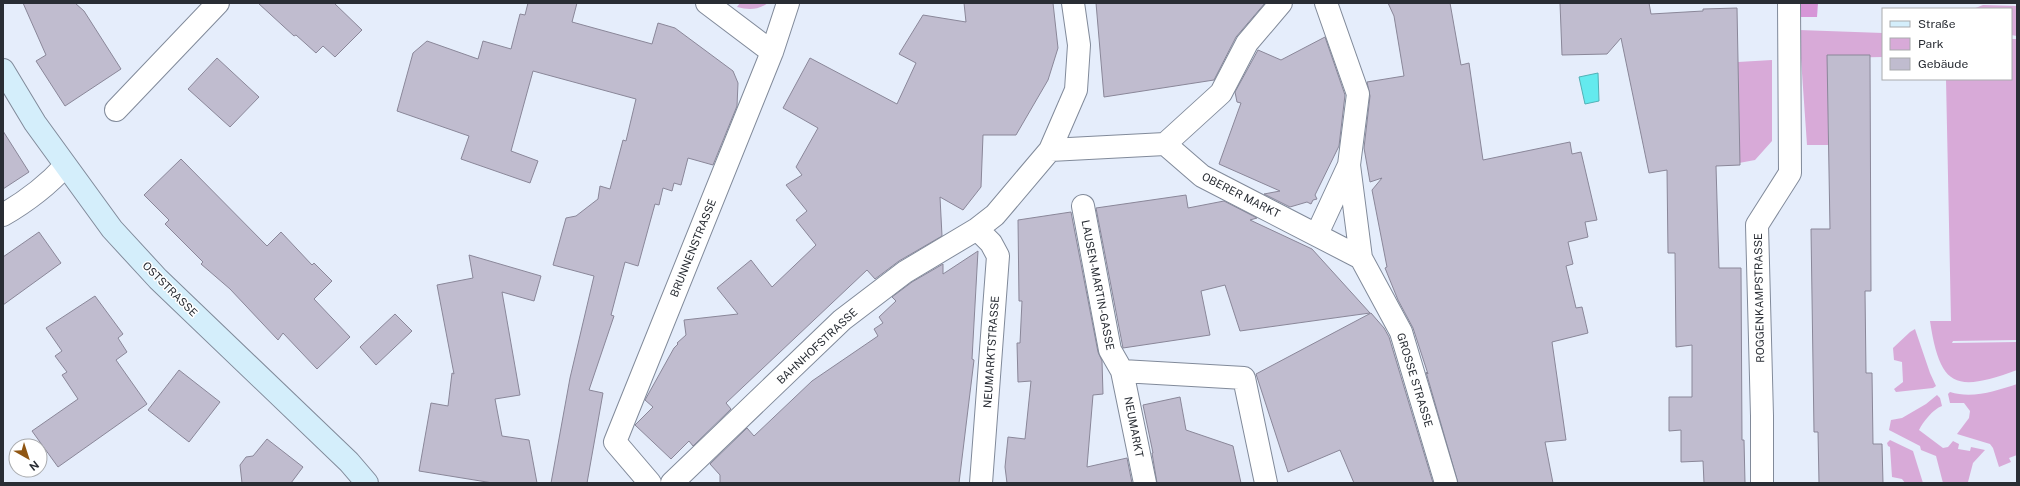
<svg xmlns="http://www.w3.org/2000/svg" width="2020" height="486" viewBox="0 0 2020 486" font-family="'Public Sans',sans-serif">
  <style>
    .green { fill: #d8aad8 }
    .forest { fill: #d695d7 }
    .water { fill: #64eaee; stroke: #52b1b6 }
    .building { fill: #c0bccf; stroke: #8a8799 }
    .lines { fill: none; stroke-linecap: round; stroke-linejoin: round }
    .street-casing { stroke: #818a9a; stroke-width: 24 }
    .secondary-casing { stroke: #818a9a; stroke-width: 24 }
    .street { stroke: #fff; stroke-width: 22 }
    .secondary { stroke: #d4eefb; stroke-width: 22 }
    .labels { text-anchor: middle; stroke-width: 3; stroke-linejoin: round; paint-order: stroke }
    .street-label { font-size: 11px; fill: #292d34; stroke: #fff }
  </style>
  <rect width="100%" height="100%" fill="#e5edfb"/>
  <path class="green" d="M 740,3 L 768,3 C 758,10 749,10 737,7 Z
    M 1983,5 L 2017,6 L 2017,36 L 2011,35 L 2011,9 L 1973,9 Z
    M 1799,30 L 1883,33 L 1883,57 L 1828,58 L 1828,145 L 1807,145 Z
    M 2011,39 L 2017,39 L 2017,340 L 1953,341 L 1952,343 L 2017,342 L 2017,370 C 1955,393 1940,387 1930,321 L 1951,321 L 1946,79 L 2011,79 Z
    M 1772,60 L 1772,141 L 1755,160 L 1739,163 L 1738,62 Z
    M 1915,329 L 1930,373 L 1936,386 L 1933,388 L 1896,392 L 1894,389 L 1903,382 L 1902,362 L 1894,360 L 1893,348 L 1910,332 Z
    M 2017,384 L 2017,455 L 2009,458 L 2011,462 L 1999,467 L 1993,448 L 1990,444 L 1957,434 L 1969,418 L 1970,411 L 1964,403 L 1950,403 L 1948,394 L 1950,392 C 1972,399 1996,391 2017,384 Z
    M 1937,395 L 1940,398 L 1942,406 C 1933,409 1923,422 1919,430 L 1943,448 L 1948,447 L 1953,441 L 1959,444 L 1958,449 L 1970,451 L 1971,447 L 1985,450 L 1973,463 L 1968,482 L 1943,483 L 1936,456 L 1921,450 L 1920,446 L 1889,430 L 1891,420 L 1902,418 L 1926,404 Z
    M 1890,440 L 1913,451 L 1923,483 L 1905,483 L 1902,479 L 1892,477 L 1890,447 L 1888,446 L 1887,443 Z"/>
  <path class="forest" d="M 1800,3 L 1818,3 L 1817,17 L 1799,17 Z"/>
  <path class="water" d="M 1598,73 L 1599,101 L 1585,104 L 1579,77 Z"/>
  <path class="building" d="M 23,3 L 75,3 L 84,11 L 121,69 L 65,106 L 36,61 L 46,55 Z
    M 258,3 L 334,3 L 362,30 L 335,57 L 323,46 L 316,53 L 296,35 L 294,36 Z
    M 528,3 L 577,3 L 572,22 L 652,44 L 658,23 L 675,28 L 733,71 L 738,83 L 737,106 L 713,165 L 688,158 L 681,185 L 674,183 L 672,191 L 663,188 L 659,205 L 655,204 L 638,266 L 625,262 L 611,315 L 614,316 L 589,390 L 603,393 L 587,483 L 551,483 L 570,378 L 594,276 L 553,265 L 566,218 L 576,216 L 598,199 L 600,186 L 610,189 L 623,140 L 626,141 L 636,99 L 533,71 L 511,151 L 538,161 L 530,183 L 461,159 L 469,136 L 397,111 L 413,53 L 427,41 L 478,59 L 483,41 L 511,49 L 520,14 L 525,15 Z
    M 964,3 L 1053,3 L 1058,48 L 1048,80 L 1016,135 L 983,135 L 981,187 L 963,210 L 940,197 L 942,236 L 899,261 L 875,279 L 867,270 L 726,403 L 731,409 L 693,446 L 689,441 L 671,459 L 635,425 L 653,407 L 645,400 L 674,348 L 678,344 L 677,343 L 686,335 L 684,320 L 738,314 L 717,288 L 751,260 L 772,287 L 816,245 L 796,220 L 807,211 L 786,185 L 802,175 L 796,167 L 818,128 L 783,108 L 810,58 L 897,104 L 916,63 L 899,54 L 923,15 L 966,22 Z
    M 1096,3 L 1265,3 L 1236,37 L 1214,80 L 1104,97 Z
    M 1388,3 L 1450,3 L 1461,65 L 1469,63 L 1483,160 L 1570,142 L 1572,154 L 1581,152 L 1597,220 L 1585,222 L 1588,237 L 1568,242 L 1573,264 L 1566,266 L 1576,308 L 1582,307 L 1588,333 L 1552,342 L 1566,440 L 1545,442 L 1553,483 L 1458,483 L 1426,372 L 1428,374 L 1413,328 L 1398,300 L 1385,268 L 1387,267 L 1372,190 L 1382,178 L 1370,182 L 1364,148 L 1370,96 L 1367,82 L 1404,76 L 1394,16 Z
    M 1560,3 L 1649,3 L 1651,14 L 1703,11 L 1703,9 L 1737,8 L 1740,165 L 1716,166 L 1719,268 L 1741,268 L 1742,440 L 1744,440 L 1745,483 L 1704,483 L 1703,461 L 1681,462 L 1681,430 L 1669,431 L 1669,397 L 1692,397 L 1692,345 L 1676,347 L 1675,253 L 1668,253 L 1667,170 L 1649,173 L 1621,38 L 1607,54 L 1562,55 Z
    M 1325,37 L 1345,95 L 1339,146 L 1315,195 L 1317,199 L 1313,200 L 1311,204 L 1307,202 L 1290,207 L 1264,194 L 1280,191 L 1219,164 L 1241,103 L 1237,102 L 1235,92 L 1258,50 L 1281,60 Z
    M 1827,55 L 1870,55 L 1871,291 L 1865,291 L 1866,373 L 1872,373 L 1873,444 L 1882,444 L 1883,483 L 1819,483 L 1818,432 L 1814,432 L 1811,229 L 1830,229 Z
    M 217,58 L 259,97 L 230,127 L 188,89 Z
    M 3,131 L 29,172 L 3,189 Z
    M 181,159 L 267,246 L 281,232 L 312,265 L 314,263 L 332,281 L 314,299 L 350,337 L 317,369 L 283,333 L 278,340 L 230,289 L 201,264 L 203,262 L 165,224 L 169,220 L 144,195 Z
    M 1186,195 L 1188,208 L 1224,201 L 1257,218 L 1250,220 L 1312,249 L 1370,313 L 1240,331 L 1225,285 L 1201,291 L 1210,335 L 1123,348 L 1096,208 Z
    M 1071,212 L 1098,352 L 1102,361 L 1103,394 L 1093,395 L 1087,467 L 1127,458 L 1132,483 L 1007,483 L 1005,467 L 1008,437 L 1025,439 L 1031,381 L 1018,382 L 1017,343 L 1020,343 L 1022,301 L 1019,301 L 1018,220 Z
    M 39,232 L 61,263 L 3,305 L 3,257 Z
    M 978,251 L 972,359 L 974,360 L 959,483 L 720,483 L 720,475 L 710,464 L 747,428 L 754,436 L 812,381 L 878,336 L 874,329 L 883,323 L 879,317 L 896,301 L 892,297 L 912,282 L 943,264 L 943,274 Z
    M 469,255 L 541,276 L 534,301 L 502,292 L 520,395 L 495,399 L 502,436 L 529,440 L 537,483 L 493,483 L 419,471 L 431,403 L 448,406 L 452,373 L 454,374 L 437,285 L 473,278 Z
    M 95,296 L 123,334 L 118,338 L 127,352 L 116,360 L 147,404 L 58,467 L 32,431 L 78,399 L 62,375 L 67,372 L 55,356 L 62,351 L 46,328 Z
    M 1371,313 L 1384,328 L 1389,337 L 1433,483 L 1354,483 L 1340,450 L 1288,472 L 1256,374 Z
    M 395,314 L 412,331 L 376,365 L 360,347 Z
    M 179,370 L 220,402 L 189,442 L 148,410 Z
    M 1180,397 L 1186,430 L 1233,446 L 1241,483 L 1157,483 L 1152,453 L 1153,453 L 1143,405 Z
    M 267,439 L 303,467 L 291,483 L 242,483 L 240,465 L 246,457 L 253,456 Z"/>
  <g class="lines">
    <defs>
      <path id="street" d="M 707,3 L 772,52
        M 1326,3 L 1358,94 L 1349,165 L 1361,258 L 1401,332 L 1446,483
        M 116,110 L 218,3
        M 1165,144 L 1221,93 L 1247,43 L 1281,3
        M 1050,150 L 1165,144 L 1202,176 L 1361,258
        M 1083,206 L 1110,350 L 1122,371 L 1145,483
        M 3,215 C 27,201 46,187 65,166
        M 977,229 L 991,243 L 998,256 L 981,483
        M 1317,234 L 1349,165
        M 1122,371 L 1244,378 L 1266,483
        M 650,483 L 615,442 L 772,52 L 788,3
        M 672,483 L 842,320 L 905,272 L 977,229 L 995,215 L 1050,150 L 1076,90 L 1079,45 L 1073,3
        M 1762,483 L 1762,416 L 1757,225 L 1790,173 L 1789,3"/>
      <path id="secondary" d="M 3,70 L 35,123 L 112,229 L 158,279 L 349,462 L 367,483"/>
    </defs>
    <use href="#street" class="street-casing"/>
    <use href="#secondary" class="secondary-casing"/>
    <use href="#street" class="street"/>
    <use href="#secondary" class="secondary"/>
  </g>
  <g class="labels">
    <g class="street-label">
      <text transform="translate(1241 195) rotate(27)" y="4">OBERER MARKT</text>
      <text transform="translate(693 248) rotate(-68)" y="4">BRUNNENSTRASSE</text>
      <text transform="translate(1098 285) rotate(79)" y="4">LAUSEN-MARTIN-GASSE</text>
      <text transform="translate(170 289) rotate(45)" y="4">OSTSTRASSE</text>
      <text transform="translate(1759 298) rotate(-91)" y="4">ROGGENKAMPSTRASSE</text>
      <text transform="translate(817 346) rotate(-43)" y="4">BAHNHOFSTRASSE</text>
      <text transform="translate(991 352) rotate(-86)" y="4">NEUMARKTSTRASSE</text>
      <text transform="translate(1415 380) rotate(73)" y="4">GROSSE STRASSE</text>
      <text transform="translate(1134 427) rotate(79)" y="4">NEUMARKT</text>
    </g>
  </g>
  <rect width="2020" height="486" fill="none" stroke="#292d34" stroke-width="8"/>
  <rect x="1882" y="8" width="130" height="72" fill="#ffffff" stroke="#a9abae"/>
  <rect x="1890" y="21" width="20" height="6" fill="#d4eefb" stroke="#a9abae"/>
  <text x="1918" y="28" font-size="12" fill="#292d34">Straße</text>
  <rect x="1890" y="38" width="20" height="12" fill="#d8aad8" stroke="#a9abae"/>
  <text x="1918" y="48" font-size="12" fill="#292d34">Park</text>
  <rect x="1890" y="58" width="20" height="12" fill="#c0bccf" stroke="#a9abae"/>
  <text x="1918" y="68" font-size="12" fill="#292d34">Gebäude</text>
  <g transform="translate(28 458) rotate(141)"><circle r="19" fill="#ffffff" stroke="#a9abae"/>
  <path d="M0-3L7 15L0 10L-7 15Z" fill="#905613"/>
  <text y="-6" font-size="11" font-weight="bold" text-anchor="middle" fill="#292d34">N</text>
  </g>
</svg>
